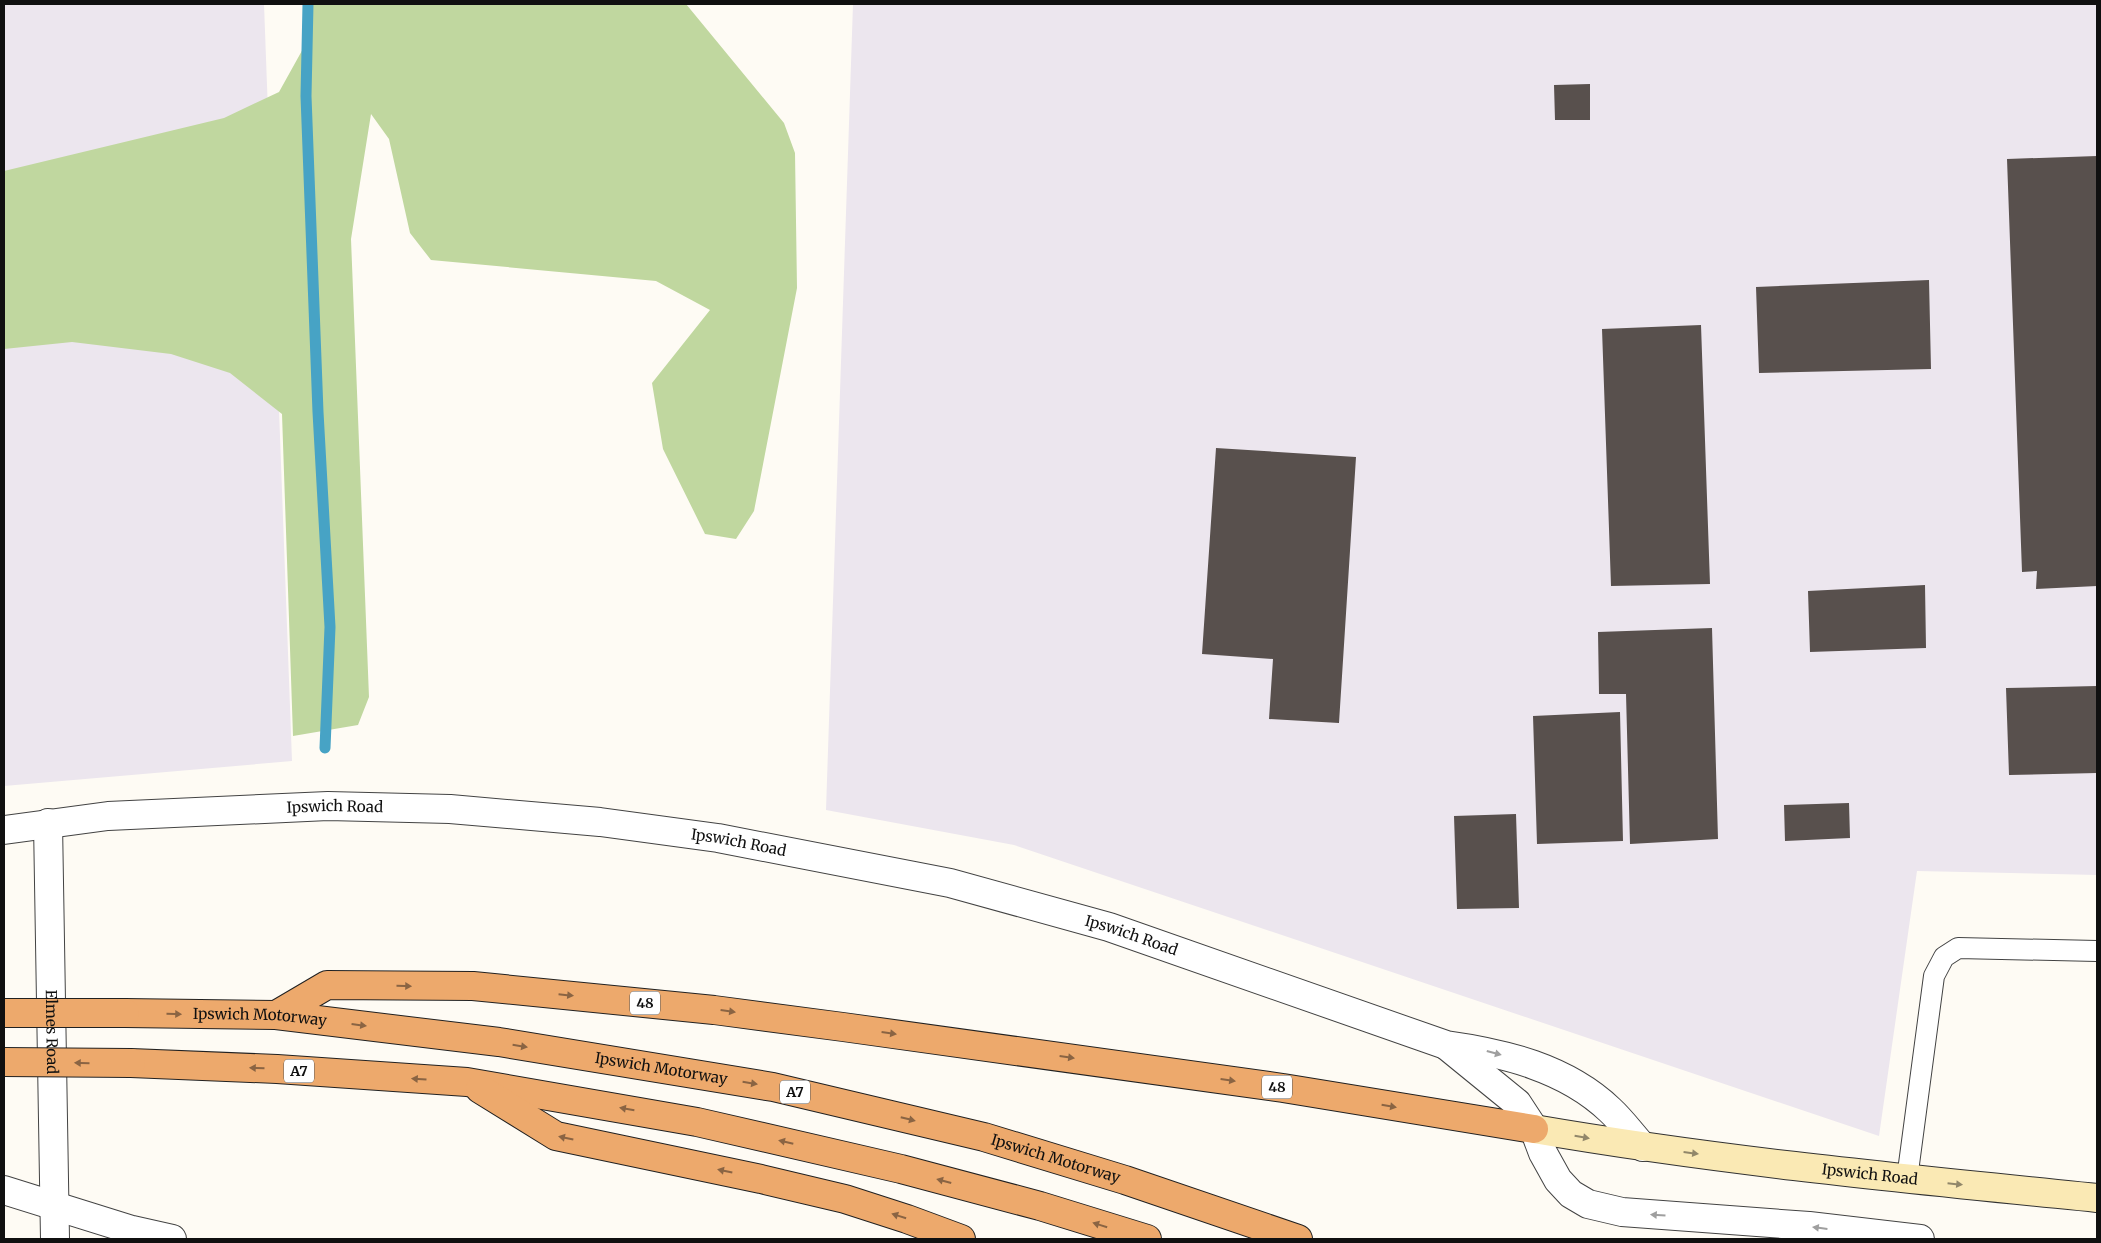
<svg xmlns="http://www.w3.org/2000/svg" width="2101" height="1243" viewBox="0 0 2101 1243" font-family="Merriweather,serif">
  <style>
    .industrial { fill: #ece6ee }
    .forest { fill: #c0d79f }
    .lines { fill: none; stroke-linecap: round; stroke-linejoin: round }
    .stream { stroke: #47a3c5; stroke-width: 11 }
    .building { fill: #58504d }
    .service-casing { stroke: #434343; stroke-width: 22 }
    .minor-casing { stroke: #434343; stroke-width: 30 }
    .tertiary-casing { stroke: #434343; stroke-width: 30 }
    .secondary-casing { stroke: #323232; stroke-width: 30 }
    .trunk-casing { stroke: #212121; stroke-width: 30 }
    .service { stroke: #fff; stroke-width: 20 }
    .minor { stroke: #fff; stroke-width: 28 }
    .tertiary { stroke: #fff; stroke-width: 28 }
    .secondary { stroke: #fae9b4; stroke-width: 28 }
    .trunk { stroke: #eda96c; stroke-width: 28 }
    .trunk-bridge-casing { stroke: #212121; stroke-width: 30; stroke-linecap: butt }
    .trunk-bridge { stroke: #eda96c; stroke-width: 28 }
    .oneway { fill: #8a6443 }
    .oneway2 { fill: #9f9f9f }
    .oneway3 { fill: #91876a }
    .labels { text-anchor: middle; stroke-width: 5; stroke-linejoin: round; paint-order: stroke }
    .shield { fill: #fff; stroke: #585858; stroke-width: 1 }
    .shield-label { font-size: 14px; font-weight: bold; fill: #101010 }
    .street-label { font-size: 15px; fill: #101010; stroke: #fff }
  </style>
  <rect width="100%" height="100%" fill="#fefbf4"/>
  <path class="industrial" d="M 4,4 L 264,4 L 292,761 L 4,786 Z
    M 853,4 L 2097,4 L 2097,875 L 1917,871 L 1879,1136 L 1014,845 L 826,810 Z"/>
  <path class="forest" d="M 312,4 L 686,4 L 784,123 L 795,153 L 797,288 L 754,511 L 736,539 L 705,534 L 663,449 L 652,383 L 710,310 L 656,281 L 431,260 L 410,233 L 389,139 L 371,114 L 351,239 L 369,697 L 358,725 L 293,736 L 282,414 L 230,373 L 171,354 L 72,342 L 4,349 L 4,171 L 224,118 L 279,92 L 309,38 Z"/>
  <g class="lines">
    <path class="stream" d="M 308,4 L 306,96 L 318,412 L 330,627 L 325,748"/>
  </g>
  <path class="building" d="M 1590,84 L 1590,120 L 1555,120 L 1554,85 Z
    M 2097,156 L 2097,586 L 2036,589 L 2037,571 L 2022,572 L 2007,159 Z
    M 1929,280 L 1931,369 L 1759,373 L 1756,287 Z
    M 1701,325 L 1710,584 L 1611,586 L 1602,329 Z
    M 1216,448 L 1356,457 L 1339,723 L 1269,719 L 1273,659 L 1202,654 Z
    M 1925,585 L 1926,648 L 1810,652 L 1808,591 Z
    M 1712,628 L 1718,839 L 1630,844 L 1626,694 L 1599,694 L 1598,632 Z
    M 2097,686 L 2097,773 L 2009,775 L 2006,688 Z
    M 1620,712 L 1623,841 L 1537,844 L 1533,716 Z
    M 1849,803 L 1850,838 L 1785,841 L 1784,805 Z
    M 1516,814 L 1519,908 L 1457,909 L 1454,816 Z"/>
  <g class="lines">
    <defs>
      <path id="service" d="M 1907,1179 L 1934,976 L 1944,957 L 1958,948 L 2097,951"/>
      <g id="minor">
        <path id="s1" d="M 48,823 L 55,1239"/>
        <path id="s2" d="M 4,830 L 108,816 L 328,806 L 450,809 L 600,822 L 718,838 L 950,883 L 1109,927 L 1446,1045 C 1504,1053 1566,1068 1610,1110 C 1622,1121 1632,1135 1643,1147"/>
        <path d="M 1447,1046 L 1517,1103 L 1534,1129 L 1543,1153 L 1558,1180 L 1571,1194 L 1588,1204 L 1622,1212 L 1809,1226 L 1920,1239"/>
      </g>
      <path id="tertiary" d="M 4,1190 L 132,1230 L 172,1239"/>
      <g id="secondary">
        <path id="s3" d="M 1534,1129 C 1720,1161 1909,1179 2097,1198"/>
      </g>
      <g id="trunk">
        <path id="s4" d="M 125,1013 L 276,1015 L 499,1042 L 773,1087 L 984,1137 L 1125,1180 L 1298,1239"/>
        <path d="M 276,1015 L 327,985 L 473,986 L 714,1010 L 843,1027 L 1283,1088 L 1534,1129"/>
        <path d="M 131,1063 L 277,1069 L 467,1082 L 697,1122 L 901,1169 L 1040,1206 L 1147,1239"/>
        <path d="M 480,1089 L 556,1136 L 761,1179 L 845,1199 L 907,1219 L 961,1239"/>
      </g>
    </defs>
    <use href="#service" class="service-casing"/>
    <use href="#minor" class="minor-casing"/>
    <use href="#tertiary" class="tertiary-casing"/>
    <use href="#secondary" class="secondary-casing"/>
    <use href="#trunk" class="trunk-casing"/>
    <use href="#service" class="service"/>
    <use href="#minor" class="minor"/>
    <use href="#tertiary" class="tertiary"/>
    <use href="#secondary" class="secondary"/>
    <use href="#trunk" class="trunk"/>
    <defs>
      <path id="trunk-bridge" d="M 4,1013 L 125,1013
        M 4,1062 L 131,1063"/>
    </defs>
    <use href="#trunk-bridge" class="trunk-bridge-casing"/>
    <use href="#trunk-bridge" class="trunk-bridge"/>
  </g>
  <defs><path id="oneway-solid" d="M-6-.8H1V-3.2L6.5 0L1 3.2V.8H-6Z" transform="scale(1.25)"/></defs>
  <g class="oneway">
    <use href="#oneway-solid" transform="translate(404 986) rotate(1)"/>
    <use href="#oneway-solid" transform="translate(566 995) rotate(6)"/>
    <use href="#oneway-solid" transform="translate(728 1011) rotate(8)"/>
    <use href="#oneway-solid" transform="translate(174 1014) rotate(1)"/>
    <use href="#oneway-solid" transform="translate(359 1025) rotate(7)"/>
    <use href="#oneway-solid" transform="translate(889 1033) rotate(8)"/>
    <use href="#oneway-solid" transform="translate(520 1046) rotate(9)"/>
    <use href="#oneway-solid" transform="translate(1067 1057) rotate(8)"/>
    <use href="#oneway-solid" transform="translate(82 1063) rotate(-179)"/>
    <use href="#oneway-solid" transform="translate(257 1068) rotate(-178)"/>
    <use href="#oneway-solid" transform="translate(419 1079) rotate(-176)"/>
    <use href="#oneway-solid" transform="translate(1228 1080) rotate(8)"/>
    <use href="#oneway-solid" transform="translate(750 1083) rotate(9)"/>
    <use href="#oneway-solid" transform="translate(1389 1106) rotate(10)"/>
    <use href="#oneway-solid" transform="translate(627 1109) rotate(-170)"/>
    <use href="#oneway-solid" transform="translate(908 1119) rotate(14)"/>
    <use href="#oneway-solid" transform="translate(566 1138) rotate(-168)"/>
    <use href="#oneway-solid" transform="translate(786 1142) rotate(-167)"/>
    <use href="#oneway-solid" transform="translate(725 1171) rotate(-168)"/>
    <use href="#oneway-solid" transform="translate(944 1181) rotate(-165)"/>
    <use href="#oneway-solid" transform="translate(899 1216) rotate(-162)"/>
    <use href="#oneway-solid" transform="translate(1100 1225) rotate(-163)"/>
  </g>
  <g class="oneway2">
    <use href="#oneway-solid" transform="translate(1494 1053) rotate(15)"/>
    <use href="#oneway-solid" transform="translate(1658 1215) rotate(-176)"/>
    <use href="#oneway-solid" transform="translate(1820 1228) rotate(-173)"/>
  </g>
  <g class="oneway3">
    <use href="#oneway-solid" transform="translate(1582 1137) rotate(10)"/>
    <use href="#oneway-solid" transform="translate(1691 1153) rotate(7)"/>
    <use href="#oneway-solid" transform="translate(1955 1184) rotate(6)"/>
  </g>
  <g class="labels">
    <g class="shield">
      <rect x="630" y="991.5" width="30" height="23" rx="4"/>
      <rect x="284" y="1059.5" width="30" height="23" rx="4"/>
      <rect x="1262" y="1075.5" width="30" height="23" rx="4"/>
      <rect x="780" y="1080.5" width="30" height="23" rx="4"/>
    </g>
    <g class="shield-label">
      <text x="645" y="1008">48</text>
      <text x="299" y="1076">A7</text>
      <text x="1277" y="1092">48</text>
      <text x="795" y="1097">A7</text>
    </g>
    <g class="street-label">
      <text dy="5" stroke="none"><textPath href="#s2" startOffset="332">Ipswich Road</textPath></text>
      <text dy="5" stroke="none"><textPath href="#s2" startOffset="738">Ipswich Road</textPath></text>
      <text dy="5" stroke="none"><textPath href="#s2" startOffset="1142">Ipswich Road</textPath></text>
      <text dy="5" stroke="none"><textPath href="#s4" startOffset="135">Ipswich Motorway</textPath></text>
      <text dy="5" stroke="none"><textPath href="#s1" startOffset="209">Elmes Road</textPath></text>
      <text dy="5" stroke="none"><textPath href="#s4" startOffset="540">Ipswich Motorway</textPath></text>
      <text dy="5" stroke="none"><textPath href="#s4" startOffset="945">Ipswich Motorway</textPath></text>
      <text dy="5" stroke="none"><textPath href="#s3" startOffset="339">Ipswich Road</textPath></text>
    </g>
  </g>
  <rect width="2101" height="1243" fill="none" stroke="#101010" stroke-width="10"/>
</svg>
